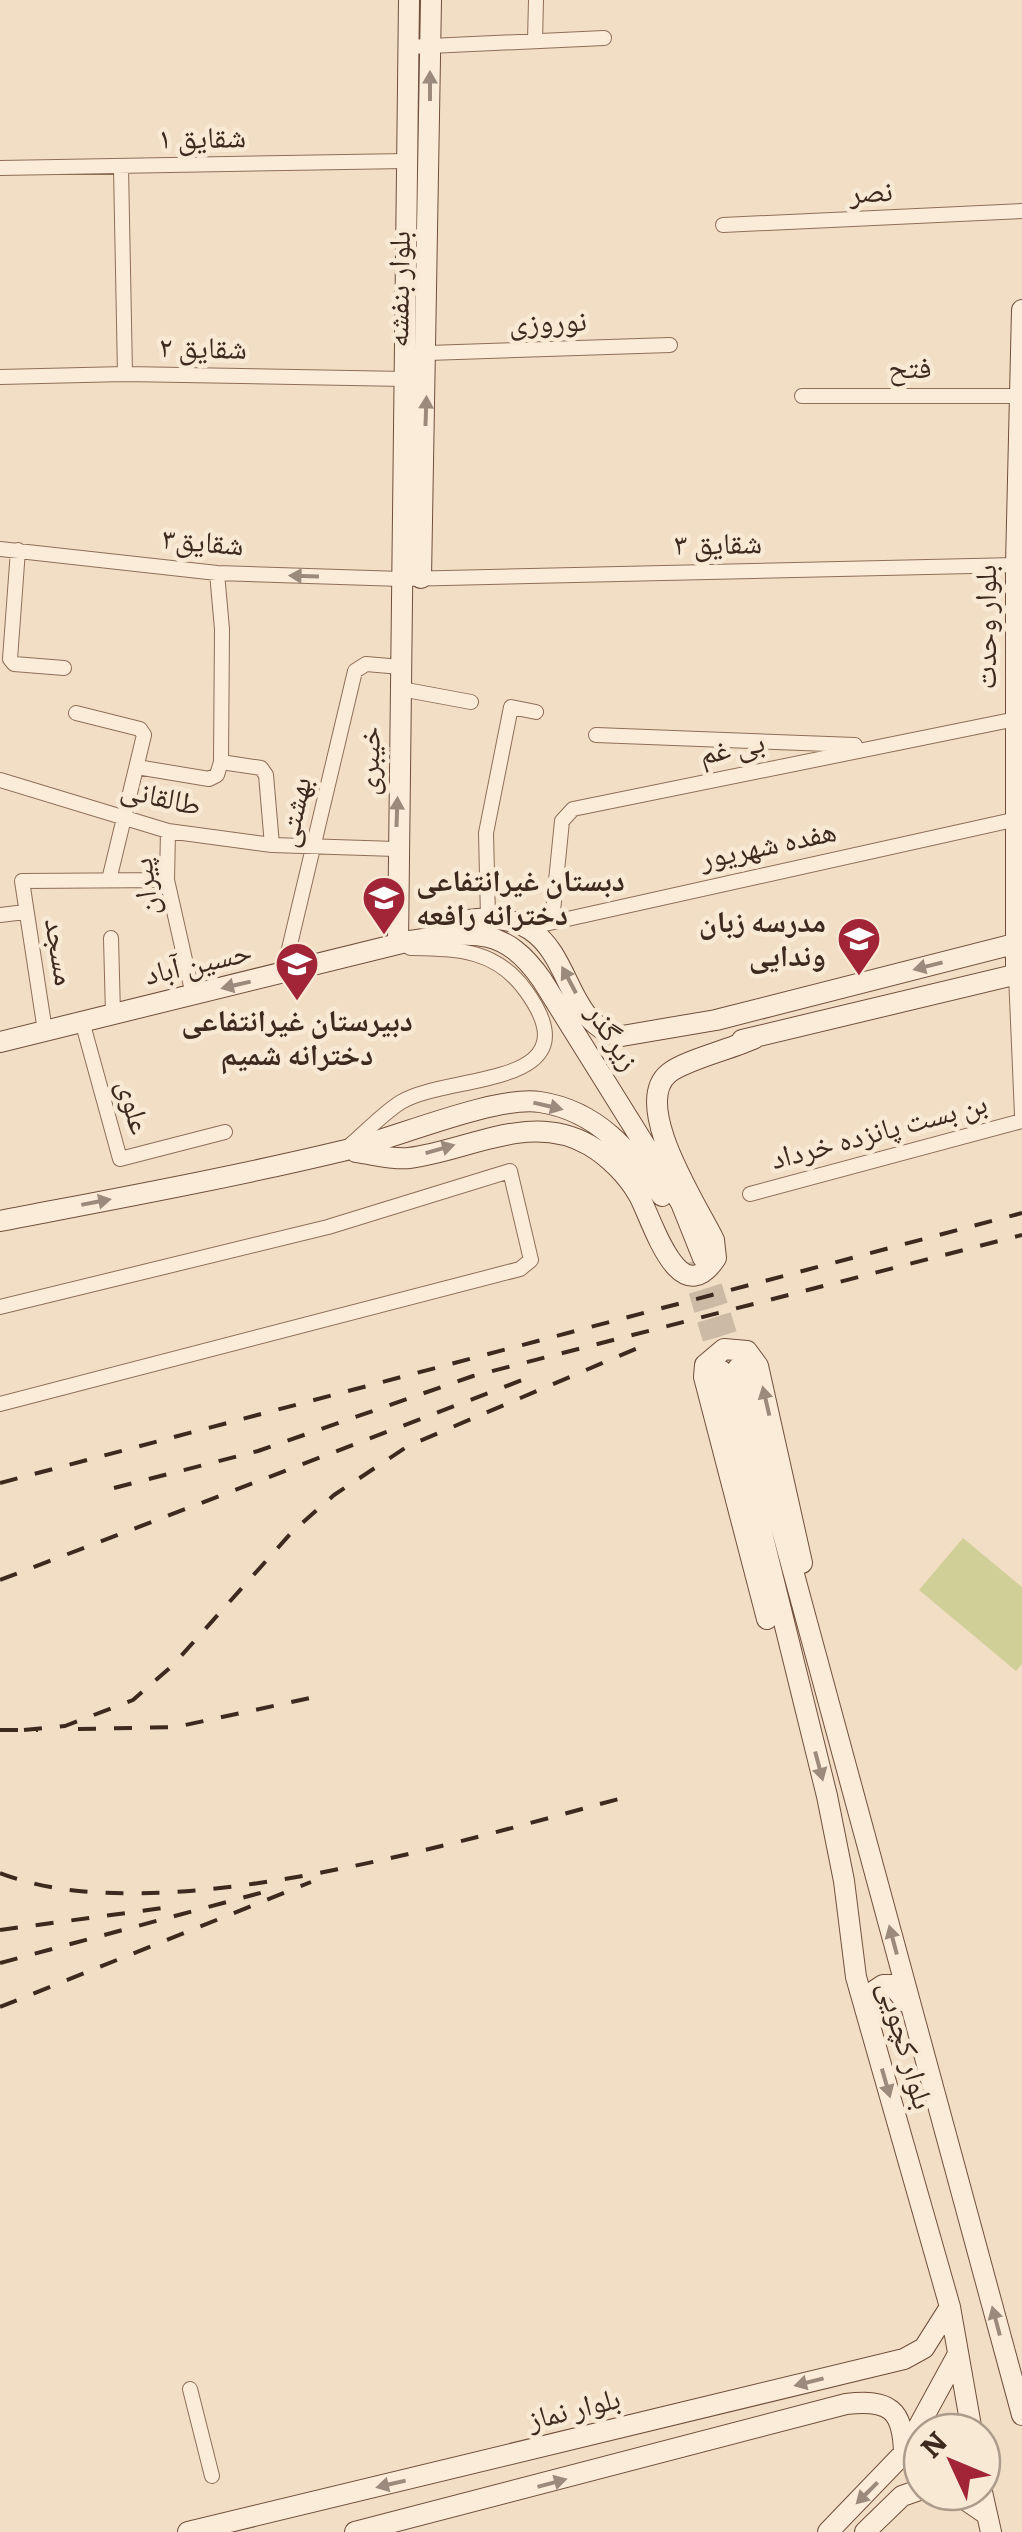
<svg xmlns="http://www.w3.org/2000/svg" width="1022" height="2532" viewBox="0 0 1022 2532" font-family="Literata,'Noto Naskh Arabic',serif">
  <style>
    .green { fill: #d1cf98 }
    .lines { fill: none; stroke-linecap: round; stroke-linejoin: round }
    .secondary-tunnel { stroke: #cdbaa4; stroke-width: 20; stroke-dasharray: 20 10; stroke-linecap: butt }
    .street-casing { stroke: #8e6e59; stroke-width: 16 }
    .secondary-casing { stroke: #704f3c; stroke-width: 22 }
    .street { stroke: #fbecd9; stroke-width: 14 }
    .secondary { stroke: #fbecd9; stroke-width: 20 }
    .rail { stroke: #3d291e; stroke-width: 4; stroke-dasharray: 18 18; stroke-linecap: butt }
    .oneway { fill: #9c8a7c }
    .labels { text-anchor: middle; stroke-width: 9; stroke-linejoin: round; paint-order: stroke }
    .street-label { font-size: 30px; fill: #3d291e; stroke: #f8e9d5 }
    .poi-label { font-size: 30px; font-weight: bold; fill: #3d291e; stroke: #f8e9d5; text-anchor: start }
  </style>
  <rect width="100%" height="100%" fill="#f1dec5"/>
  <path class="green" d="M 963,1538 L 1022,1587 L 1022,1664 L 1016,1671 L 919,1590 Z"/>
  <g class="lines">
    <path class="secondary-tunnel" d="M 703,1258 L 737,1366
      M 690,1262 L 722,1371"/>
    <defs>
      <path id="street" d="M 535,41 L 536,0
        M 408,47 L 604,38
        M 121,167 L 125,374
        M 0,168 L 406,161
        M 723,225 L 1022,211
        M 428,353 L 670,345
        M 0,377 L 125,374 L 405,379
        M 802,396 L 1019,396
        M 0,549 L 217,573 L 402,579 L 1016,565
        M 18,550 L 10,659 L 14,664 L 64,668
        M 217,573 L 222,629 L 221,762
        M 401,689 L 471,702
        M 76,713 L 140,729 L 144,735 L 109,880
        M 596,735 L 855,745
        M 137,767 L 209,779 L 217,775 L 221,762 L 261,768 L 266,775 L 272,845
        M 0,780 L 168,831 L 272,845 L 396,849
        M 168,831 L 167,880 L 193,995
        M 0,915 L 25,912
        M 488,917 L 486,833 L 511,707 L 536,712
        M 552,921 L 562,821 L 573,809 L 1016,719
        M 545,924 L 1017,819
        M 111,938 L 113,1014
        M 283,974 L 355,671 L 366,664 L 401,667
        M 1016,975 L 1022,1115
        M 82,1021 L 120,1159 L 225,1132
        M 45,1031 L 22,881 L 167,880
        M 348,1147 C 365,1133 382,1114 401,1102 C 449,1073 597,1089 526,991 C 496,949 458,949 410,948
        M 750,1194 L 1022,1121
        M 0,1307 L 328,1227 L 510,1171 L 531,1260 L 520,1269 L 0,1404
        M 190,2389 L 212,2476"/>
      <path id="secondary" d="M 421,578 L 431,0
        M 443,925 C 587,887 545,1024 622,1036 L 716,1020 L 1022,942
        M 398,944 L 409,0
        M 1016,975 L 1016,565 L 1022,310
        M 742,1040 L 1022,973
        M 0,1042 L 410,941 C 471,932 503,924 542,980 L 681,1203 L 703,1258
        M 356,1152 C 372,1154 393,1160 409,1158 C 468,1151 530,1111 589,1145 C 608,1156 627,1175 638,1194 C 651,1215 678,1316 716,1258 L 714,1240 C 697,1205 630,1104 669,1073 C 685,1060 732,1049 755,1038
        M 0,1221 C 114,1199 229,1178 342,1151 C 391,1140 495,1095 540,1102 C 598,1111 630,1151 662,1196
        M 738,1368 L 1022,2415
        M 722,1371 L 827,1796 L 844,1881 L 856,1977 L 950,2307 L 972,2432
        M 767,1619 L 704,1377 L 705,1365 L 724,1349 L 747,1351 L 758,1366 L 802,1563
        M 870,2014 L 874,1991 L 883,1985 L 892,1985 L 906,2002
        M 954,2492 L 986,2514
        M 982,2492 L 991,2532
        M 188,2532 L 904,2359 L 924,2348 L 950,2307
        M 355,2532 L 846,2404 C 889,2399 903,2409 904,2453
        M 828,2532 L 904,2453 L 958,2354
        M 865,2532 L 902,2496 L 922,2489"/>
    </defs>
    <use href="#street" class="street-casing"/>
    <use href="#secondary" class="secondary-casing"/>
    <use href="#street" class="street"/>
    <use href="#secondary" class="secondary"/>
    <path class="rail" d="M 0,1483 L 1022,1213
      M 114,1488 L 258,1451 L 473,1376 L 1022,1235
      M 0,1580 L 525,1379
      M 78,1729 L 176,1727 L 324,1695
      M 0,1730 L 38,1730
      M 24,1730 L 65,1726 L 133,1700 L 173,1665 L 292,1532 L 334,1495 L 408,1446 L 647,1344
      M 0,1873 C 156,1935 465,1840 626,1797
      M 0,1930 L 163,1908
      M 0,1963 L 264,1892
      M 0,2007 L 311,1882"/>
  </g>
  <defs><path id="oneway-solid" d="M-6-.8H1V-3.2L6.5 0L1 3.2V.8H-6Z" transform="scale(2.5)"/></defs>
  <g class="oneway">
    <use href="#oneway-solid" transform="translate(430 86) rotate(-90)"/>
    <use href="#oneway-solid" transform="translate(426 411) rotate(-88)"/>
    <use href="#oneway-solid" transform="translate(304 576) rotate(-178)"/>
    <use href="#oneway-solid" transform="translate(397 812) rotate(-88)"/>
    <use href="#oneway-solid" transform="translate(928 966) rotate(166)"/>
    <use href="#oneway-solid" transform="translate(569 980) rotate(-118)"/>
    <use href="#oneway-solid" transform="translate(236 985) rotate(167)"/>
    <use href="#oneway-solid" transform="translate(548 1106) rotate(13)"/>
    <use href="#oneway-solid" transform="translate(440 1149) rotate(-16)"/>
    <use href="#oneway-solid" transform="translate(96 1202) rotate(-11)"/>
    <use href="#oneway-solid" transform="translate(766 1401) rotate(-103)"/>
    <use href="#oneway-solid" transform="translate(819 1766) rotate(75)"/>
    <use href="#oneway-solid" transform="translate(893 1940) rotate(-105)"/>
    <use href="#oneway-solid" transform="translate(886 2083) rotate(74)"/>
    <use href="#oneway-solid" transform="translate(996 2321) rotate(-105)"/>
    <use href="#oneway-solid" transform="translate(809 2382) rotate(166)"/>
    <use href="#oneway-solid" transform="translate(552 2483) rotate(-15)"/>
    <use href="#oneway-solid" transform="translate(391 2484) rotate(167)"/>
    <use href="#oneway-solid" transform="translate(867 2493) rotate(135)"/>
  </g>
  <defs>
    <symbol id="school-pin" viewBox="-11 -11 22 30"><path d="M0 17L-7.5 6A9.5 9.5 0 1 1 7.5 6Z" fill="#a12537" stroke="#f8e9d5"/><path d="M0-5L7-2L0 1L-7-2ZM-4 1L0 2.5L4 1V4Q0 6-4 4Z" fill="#fff"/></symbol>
  </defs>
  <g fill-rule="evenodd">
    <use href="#school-pin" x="359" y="873" width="50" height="68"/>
    <use href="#school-pin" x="834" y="914" width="50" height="68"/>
    <use href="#school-pin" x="272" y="939" width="50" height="68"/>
  </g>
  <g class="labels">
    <g class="street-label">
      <text transform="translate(202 138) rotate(-1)" y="10">شقایق ۱</text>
      <text transform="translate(871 192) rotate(-3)" y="10">نصر</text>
      <text transform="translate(399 289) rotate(-89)" y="10">بلوار بنفشه</text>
      <text transform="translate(548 322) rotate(-2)" y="10">نوروزی</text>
      <text transform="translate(203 348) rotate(1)" y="10">شقایق ۲</text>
      <text x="910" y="378">فتح</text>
      <text transform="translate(203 542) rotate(5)" y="10">شقایق۳</text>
      <text transform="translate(718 544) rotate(-1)" y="10">شقایق ۳</text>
      <text transform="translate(986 627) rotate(-90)" y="10">بلوار وحدت</text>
      <text transform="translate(732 748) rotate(-12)" y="10">بی غم</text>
      <text transform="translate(369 761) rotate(-88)" y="10">خیبری</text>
      <text transform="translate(161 797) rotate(13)" y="10">طالقانی</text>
      <text transform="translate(294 812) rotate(-77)" y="10">بهشتی</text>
      <text transform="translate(768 845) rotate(-12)" y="10">هفده شهریور</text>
      <text transform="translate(145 887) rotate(-97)" y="10">پیران</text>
      <text transform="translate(60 952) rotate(81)" y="10">مسجد</text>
      <text transform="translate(198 963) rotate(-13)" y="10">حسین آباد</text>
      <text transform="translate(613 1037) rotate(58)" y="10">زیرگذر</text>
      <text transform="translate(134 1107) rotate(75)" y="10">علوی</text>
      <text transform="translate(879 1131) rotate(-15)" y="10">بن بست پانزده خرداد</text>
      <text transform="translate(906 2045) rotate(74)" y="10">بلوار کچویی</text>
      <text transform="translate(574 2409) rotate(-14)" y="10">بلوار نماز</text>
    </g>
    <g class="poi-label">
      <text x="416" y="891">دبستان غیرانتفاعی<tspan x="416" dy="34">دخترانه رافعه</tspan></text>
      <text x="826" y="932" text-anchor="end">مدرسه زبان<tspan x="826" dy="34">وندایی</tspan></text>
      <text x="297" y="1031" text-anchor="middle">دبیرستان غیرانتفاعی<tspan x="297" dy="34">دخترانه شمیم</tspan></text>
    </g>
  </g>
  <g transform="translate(952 2462) rotate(314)"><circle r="48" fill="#f8e9d5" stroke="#ad9c8c" stroke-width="2.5"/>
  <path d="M0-8L18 38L0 25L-18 38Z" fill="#a12537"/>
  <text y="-15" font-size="28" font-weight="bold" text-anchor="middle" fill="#3d291e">N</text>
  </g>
</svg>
